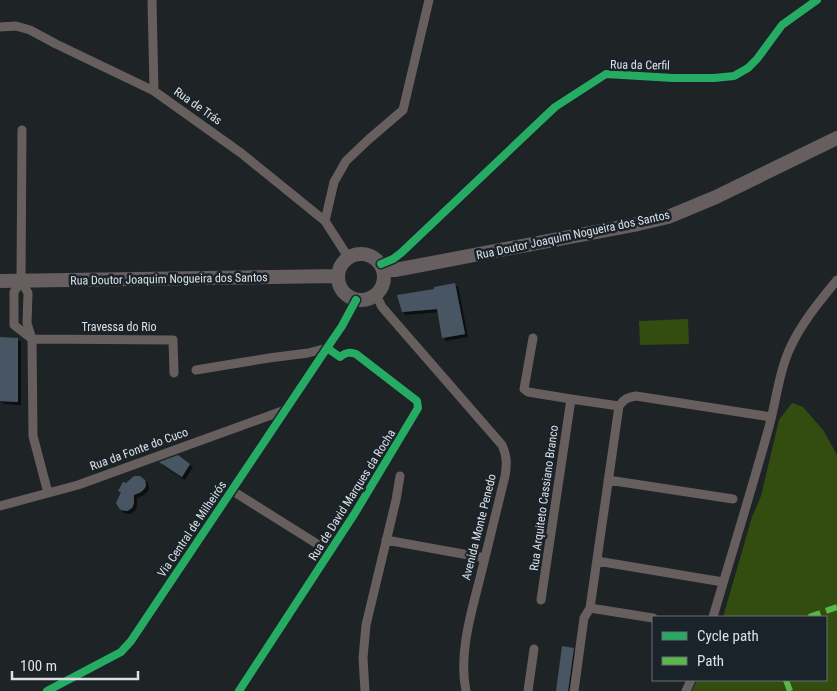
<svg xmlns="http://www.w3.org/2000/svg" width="837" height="691" viewBox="0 0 837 691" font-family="'Roboto Condensed',sans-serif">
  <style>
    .green { fill: #334d11 }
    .building { fill: #465762; filter: url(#shadow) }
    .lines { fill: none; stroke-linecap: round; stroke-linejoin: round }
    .minor { stroke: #675e5e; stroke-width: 9 }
    .tertiary { stroke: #675e5e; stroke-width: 10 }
    .primary { stroke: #675e60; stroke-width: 14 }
    .quiet { stroke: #58b947; stroke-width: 6; stroke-dasharray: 12 6; stroke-linecap: butt }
    .cycleway-casing { stroke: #1b232a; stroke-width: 11 }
    .cycleway { stroke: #26ab63; stroke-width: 8 }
    .labels { text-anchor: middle; stroke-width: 5; stroke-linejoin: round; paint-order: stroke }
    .street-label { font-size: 12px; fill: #dbe0e5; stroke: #1b232a }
  </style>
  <defs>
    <filter id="shadow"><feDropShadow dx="3" dy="3" stdDeviation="0" flood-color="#0009"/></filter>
  </defs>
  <rect width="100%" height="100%" fill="#1e2326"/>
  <path class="green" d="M 688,319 L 689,344 L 640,345 L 639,321 Z
    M 792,403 L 803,407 L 823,430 L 836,453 L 837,456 L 837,691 L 692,691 L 697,680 L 826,680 L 826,617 L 723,617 L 752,517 L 761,496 L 779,420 Z"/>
  <path class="building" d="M 455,283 L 465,334 L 442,338 L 437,309 L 402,312 L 397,295 L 434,289 L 434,287 Z
    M 0,337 L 18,338 L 18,402 L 0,401 Z
    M 178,455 L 190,464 L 182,477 L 159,462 Z
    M 134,476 L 140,476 L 145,480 L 146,485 L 145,488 L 141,492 L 134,495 L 134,503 L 132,508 L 127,511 L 121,510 L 119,508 L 116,503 L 121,492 L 118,491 L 123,482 L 126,483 Z
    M 562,646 L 574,648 L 568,691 L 556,691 Z"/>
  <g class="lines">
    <path class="minor" d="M 152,0 L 154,91
      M 0,27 L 16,26 L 30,30 L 56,44 L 154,91 L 241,153 L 325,221 L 348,257
      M 22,130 L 21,281 L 28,293 L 27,323 L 32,339 L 33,436 L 48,493
      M 325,221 L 334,182 L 346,161 L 368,140 L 403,110 L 429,0
      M 381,264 L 393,259 L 401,253 L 555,107 L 606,74 L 673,78 L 714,78 L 734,76 L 748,68 L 757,59 L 782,25 L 817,0
      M 21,281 L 14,292 L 14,325 L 32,339
      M 376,295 L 382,307 L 502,445 C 507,456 507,464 505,476 C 497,509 489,541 481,574 C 472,610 458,654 466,691
      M 533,338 L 524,389 L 528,392 L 571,399 L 619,406
      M 32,339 L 173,340 L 174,373
      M 196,370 L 269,358 L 308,353 L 327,348 L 340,357 C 346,352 350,352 356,354 L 417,401 L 418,405 L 415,412 L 355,513 L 239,691
      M 608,480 L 733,499
      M 231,490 L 330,552
      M 0,506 L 78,485 L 285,410
      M 386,540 L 485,558
      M 597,561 L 723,582
      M 541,600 L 571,399
      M 713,617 C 731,556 750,495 767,434 C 776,405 778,373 791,346 C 803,321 820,301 837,280
      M 653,618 L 590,608 L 619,406 C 624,399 628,397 636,396 L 771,417
      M 365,691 L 363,658 L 366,625 L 396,500 L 400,476
      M 528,691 L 534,649
      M 574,691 L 584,618 L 590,608
      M 686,691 L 691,680"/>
    <path class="tertiary" d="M 47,691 L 121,652 L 131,641 L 327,348 L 342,326 L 356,300"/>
    <path class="primary" d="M338 277a23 23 0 1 1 46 0a23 23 0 1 1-46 0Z
      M 384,270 L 395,270 L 638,224 L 668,217 L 716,197 L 837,138
      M 0,281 L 338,276"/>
    <path class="quiet" d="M 809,617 L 837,607
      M 786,680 L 790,691"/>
    <defs>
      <path id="cycleway" d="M 381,264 L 393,259 L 401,253 L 555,107 L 606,74 L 673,78 L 714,78 L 734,76 L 748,68 L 757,59 L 782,25 L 817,0
        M 47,691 L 121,652 L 131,641 L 327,348 L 342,326 L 356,300
        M 239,691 L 355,513 L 418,408 L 417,401 L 356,354 C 350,352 346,352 340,357 L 327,348"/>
    </defs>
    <use href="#cycleway" class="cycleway-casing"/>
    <use href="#cycleway" class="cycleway"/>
  </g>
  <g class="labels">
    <g class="street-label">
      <text transform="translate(640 65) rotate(1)" y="4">Rua da Cerfil</text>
      <text transform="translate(198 106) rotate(35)" y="4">Rua de Trás</text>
      <text transform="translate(573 235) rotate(-12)" y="4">Rua Doutor Joaquim Nogueira dos Santos</text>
      <text transform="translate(169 279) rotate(-1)" y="4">Rua Doutor Joaquim Nogueira dos Santos</text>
      <text x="119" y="331">Travessa do Rio</text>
      <text transform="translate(139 449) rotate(-20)" y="4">Rua da Fonte do Cuco</text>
      <text transform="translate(352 495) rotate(-58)" y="4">Rua de David Marques da Rocha</text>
      <text transform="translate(544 498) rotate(-82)" y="4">Rua Arquiteto Cassiano Branco</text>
      <text transform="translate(479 527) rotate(-76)" y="4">Avenida Monte Penedo</text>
      <text transform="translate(192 529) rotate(-56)" y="4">Via Central de Milheirós</text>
    </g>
  </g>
  <rect x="652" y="616" width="175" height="65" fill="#1b232a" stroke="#686f75"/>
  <rect x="662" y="632" width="25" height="8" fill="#26ab63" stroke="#686f75"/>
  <text x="697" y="641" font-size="15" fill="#dbe0e5">Cycle path</text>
  <rect x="662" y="657" width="25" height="8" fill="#58b947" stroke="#686f75"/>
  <text x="697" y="666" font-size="15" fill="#dbe0e5">Path</text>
  <path d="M12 671v8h126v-8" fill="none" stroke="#dbe0e5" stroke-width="2.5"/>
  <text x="20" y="671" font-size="15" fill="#dbe0e5" stroke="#1b232a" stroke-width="4" paint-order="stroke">100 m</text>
</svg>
